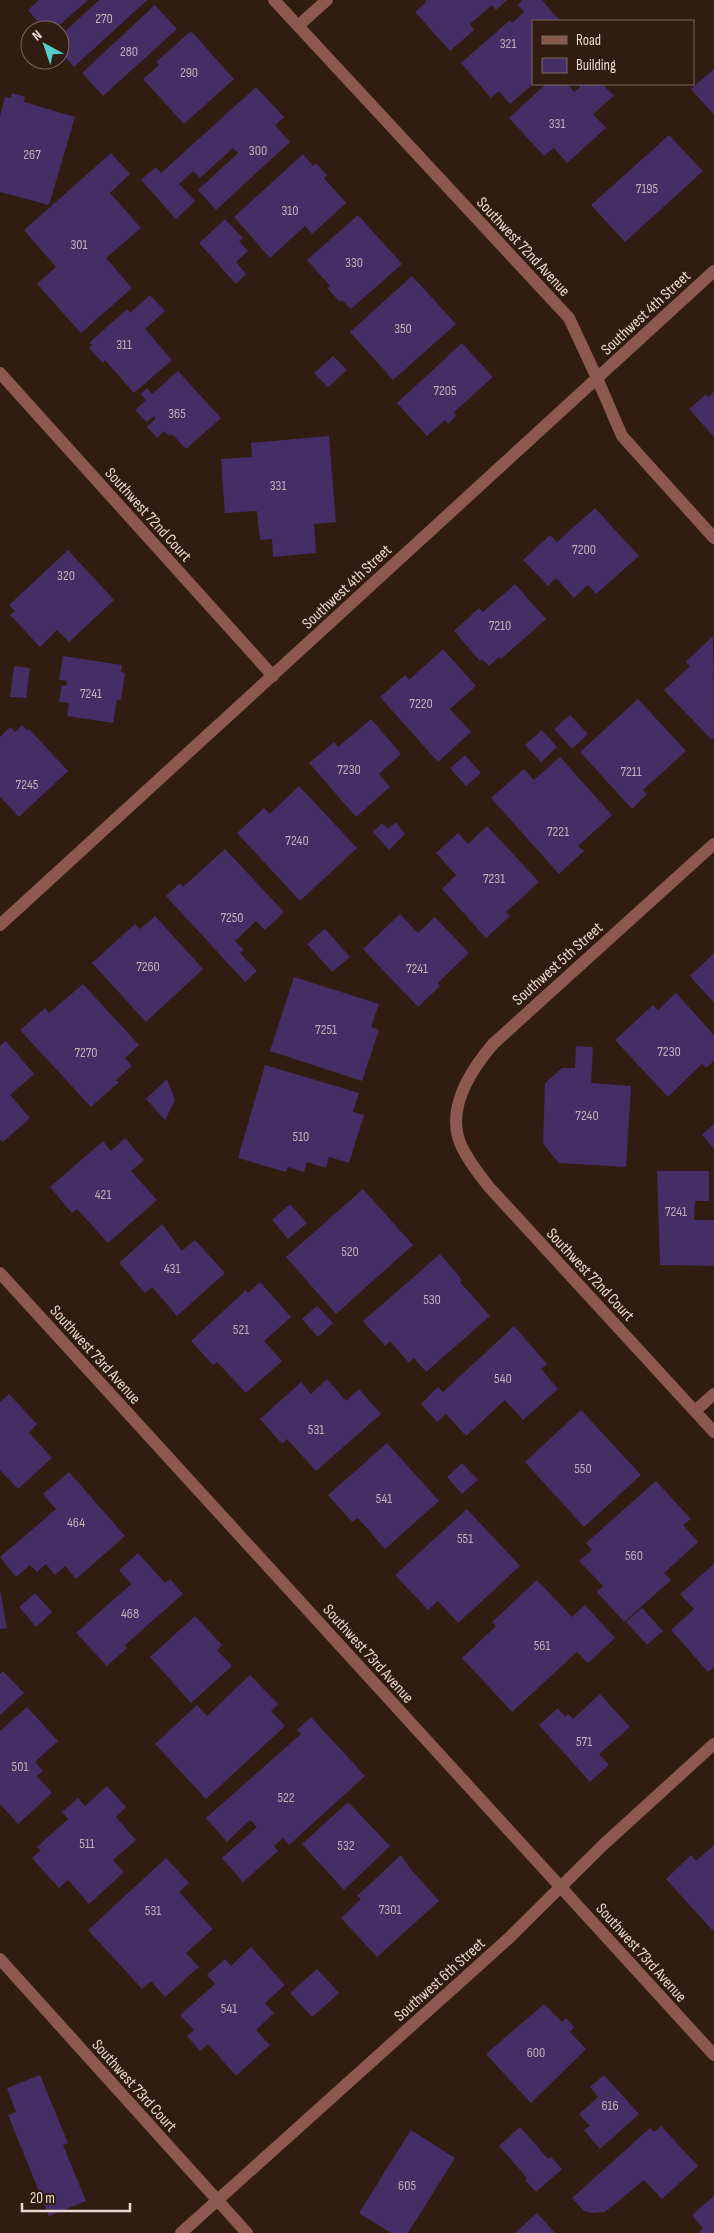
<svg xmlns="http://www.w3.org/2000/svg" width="714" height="2233" viewBox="0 0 714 2233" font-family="'Sofia Sans Condensed',sans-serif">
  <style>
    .building { fill: #452e66 }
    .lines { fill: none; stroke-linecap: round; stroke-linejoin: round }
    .minor { stroke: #8c5850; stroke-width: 12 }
    .labels { text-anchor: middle; stroke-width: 5; stroke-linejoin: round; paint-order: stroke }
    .number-label { font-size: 14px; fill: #bfafb7 }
    .street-label { font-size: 16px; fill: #e8dad2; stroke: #301c10 }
  </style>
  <rect width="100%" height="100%" fill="#301c10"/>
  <path class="building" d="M 39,0 L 88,0 L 54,30 L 45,30 L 28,10 Z
    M 99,0 L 147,0 L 74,67 L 60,51 L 60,36 Z
    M 425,0 L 507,0 L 496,10 L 492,5 L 470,24 L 474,30 L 450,51 L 415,12 L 426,2 Z
    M 522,0 L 542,0 L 560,21 L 533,21 L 533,84 L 510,104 L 499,91 L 491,98 L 461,63 L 510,20 L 512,23 L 524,12 L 518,5 Z
    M 155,5 L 177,29 L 103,96 L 82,73 Z
    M 191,31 L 234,79 L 184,124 L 143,79 L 159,65 L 156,62 Z
    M 714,69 L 714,115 L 691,89 Z
    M 546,84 L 567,84 L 574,92 L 580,87 L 578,84 L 602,84 L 614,96 L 593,114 L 606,128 L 567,163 L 554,148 L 544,156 L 509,118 Z
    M 256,87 L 284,117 L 275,125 L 290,142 L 216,210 L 198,190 L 238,153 L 233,148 L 200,178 L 193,171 L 179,184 L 195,201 L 176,219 L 141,180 L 156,167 L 161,173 Z
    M 12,93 L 25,97 L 24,102 L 75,117 L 49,205 L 0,192 L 0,116 L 5,97 L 11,98 Z
    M 669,135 L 703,171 L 625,242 L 591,205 Z
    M 111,153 L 130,174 L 110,193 L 141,228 L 106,258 L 132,288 L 81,333 L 37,284 L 56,267 L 24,230 Z
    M 303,154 L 313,166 L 316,163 L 327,175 L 324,178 L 346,203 L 312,234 L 305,226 L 270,258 L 234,217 Z
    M 358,215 L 402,264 L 351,309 L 342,300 L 340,302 L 327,288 L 330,286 L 307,260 Z
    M 225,219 L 243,238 L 239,241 L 248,251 L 236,262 L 246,274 L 236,284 L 199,243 Z
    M 412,276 L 456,324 L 393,380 L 350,332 Z
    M 150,295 L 165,311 L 145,329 L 172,360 L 134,393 L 105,360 L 103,363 L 89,348 L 92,345 L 89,343 L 127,309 L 130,313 Z
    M 462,343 L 493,377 L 454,412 L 456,416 L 448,424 L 445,420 L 427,436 L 397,403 Z
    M 333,356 L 347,370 L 328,387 L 314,373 Z
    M 178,371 L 221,418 L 186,449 L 172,434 L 169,436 L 164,431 L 157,438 L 147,427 L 156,418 L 154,416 L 147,422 L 135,410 L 146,400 L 141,394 L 147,388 L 152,394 Z
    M 714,392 L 714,437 L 689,409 L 706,394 L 708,397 Z
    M 329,436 L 336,522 L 314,524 L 316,553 L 273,557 L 272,539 L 260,540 L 257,511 L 225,513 L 221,459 L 252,457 L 251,443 Z
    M 595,508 L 639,556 L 596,594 L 588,585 L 574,598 L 556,578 L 548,586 L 523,560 L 550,535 L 557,542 Z
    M 68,550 L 114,600 L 69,642 L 57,630 L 40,647 L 10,615 L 15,611 L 9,605 Z
    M 515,584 L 546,619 L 501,659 L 499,657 L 489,666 L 482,659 L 480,661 L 454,631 L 479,608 L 483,612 Z
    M 713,636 L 714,738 L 712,740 L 664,690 L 690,666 L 686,662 Z
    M 443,649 L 476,686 L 450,709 L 471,732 L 438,762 L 380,697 L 405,675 L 409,680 Z
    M 63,656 L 122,665 L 121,672 L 125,673 L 121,700 L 117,700 L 113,723 L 67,716 L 69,703 L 59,702 L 62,685 L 66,686 L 67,681 L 59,680 Z
    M 14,666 L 30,668 L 26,698 L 10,697 Z
    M 638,699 L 686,751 L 643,790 L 647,794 L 632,809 L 580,752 Z
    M 570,715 L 588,734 L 572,749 L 554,729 Z
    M 371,719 L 401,754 L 379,774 L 390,787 L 356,817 L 309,763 L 334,742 L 338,747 Z
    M 22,725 L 27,731 L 29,729 L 68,771 L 19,817 L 0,797 L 0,737 L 10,727 L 15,732 Z
    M 542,730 L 557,747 L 541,762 L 525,745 Z
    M 465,755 L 481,773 L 466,786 L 450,768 Z
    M 560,757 L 612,815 L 578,846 L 584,851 L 559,874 L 491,798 L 524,769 L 534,780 Z
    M 299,786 L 357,848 L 300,901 L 237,833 L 264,808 L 270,814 Z
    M 396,822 L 405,834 L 389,850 L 373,832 L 382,823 L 388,829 Z
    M 487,826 L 539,882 L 506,912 L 510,916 L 486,938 L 442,889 L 456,875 L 436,853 L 458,833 L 468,844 Z
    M 225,849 L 284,912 L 265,930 L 256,921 L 235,941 L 244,950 L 240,953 L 257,971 L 245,982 L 166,896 L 180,883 L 183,887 Z
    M 400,914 L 418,933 L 435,917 L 469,953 L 438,983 L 440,986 L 418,1007 L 363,949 Z
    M 155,916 L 203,969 L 146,1022 L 92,963 L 135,924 L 140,929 Z
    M 325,929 L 350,957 L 332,972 L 307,944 Z
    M 714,953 L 714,1003 L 690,976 Z
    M 294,977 L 379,1004 L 371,1027 L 379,1030 L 362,1081 L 270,1051 Z
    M 83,984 L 139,1045 L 125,1058 L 132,1066 L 116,1080 L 119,1082 L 91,1107 L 20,1030 L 45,1008 L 49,1013 Z
    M 676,993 L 714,1035 L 714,1061 L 706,1068 L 702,1064 L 668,1097 L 615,1040 L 653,1005 L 658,1010 Z
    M 6,1041 L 34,1074 L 10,1095 L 30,1118 L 3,1142 L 0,1139 L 0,1046 Z
    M 576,1046 L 593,1047 L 591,1083 L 631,1086 L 626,1167 L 559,1163 L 543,1144 L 545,1083 L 562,1068 L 575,1068 Z
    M 265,1065 L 359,1093 L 353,1112 L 364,1115 L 349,1163 L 329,1157 L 326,1168 L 307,1162 L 304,1172 L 288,1167 L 286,1172 L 238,1158 Z
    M 167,1079 L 175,1100 L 165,1120 L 146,1099 Z
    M 714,1124 L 714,1149 L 702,1135 Z
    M 125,1138 L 144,1160 L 131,1171 L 157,1200 L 108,1243 L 77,1209 L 72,1213 L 50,1187 L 103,1141 L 111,1151 Z
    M 657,1171 L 709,1171 L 709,1201 L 695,1201 L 694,1220 L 714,1220 L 714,1266 L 660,1265 Z
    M 363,1189 L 413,1245 L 336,1314 L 286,1257 Z
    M 290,1204 L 307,1223 L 288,1239 L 272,1220 Z
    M 162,1224 L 182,1251 L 195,1240 L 225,1273 L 177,1316 L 152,1287 L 145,1293 L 119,1263 Z
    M 440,1254 L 462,1280 L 460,1282 L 490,1316 L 426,1372 L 414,1358 L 409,1363 L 390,1341 L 385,1346 L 363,1321 Z
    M 260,1282 L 291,1317 L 264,1341 L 282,1361 L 246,1393 L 217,1362 L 213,1365 L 191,1341 L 246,1290 L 248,1293 Z
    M 317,1306 L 333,1323 L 318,1337 L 302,1319 Z
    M 514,1326 L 547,1364 L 541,1369 L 558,1389 L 523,1420 L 505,1400 L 466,1436 L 446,1414 L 437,1422 L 421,1404 L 438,1387 L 443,1392 Z
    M 327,1379 L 346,1401 L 359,1389 L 381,1414 L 316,1471 L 287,1439 L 282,1444 L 260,1419 L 301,1382 L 311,1394 Z
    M 9,1394 L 37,1424 L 29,1433 L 52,1458 L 18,1489 L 0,1470 L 0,1402 Z
    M 581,1410 L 641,1475 L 584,1527 L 525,1462 Z
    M 387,1443 L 439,1501 L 385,1549 L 358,1518 L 352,1522 L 328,1495 Z
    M 462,1463 L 478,1480 L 462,1494 L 447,1477 Z
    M 69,1472 L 125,1536 L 76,1579 L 65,1566 L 55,1575 L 46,1564 L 37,1572 L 30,1565 L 16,1577 L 0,1557 L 56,1509 L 43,1494 Z
    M 656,1481 L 691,1519 L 683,1525 L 698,1542 L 664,1573 L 671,1580 L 624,1622 L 597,1592 L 603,1586 L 579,1561 L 592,1550 L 586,1543 Z
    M 467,1509 L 520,1566 L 458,1623 L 438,1601 L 428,1610 L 395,1575 Z
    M 138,1553 L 165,1583 L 170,1579 L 183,1594 L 125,1645 L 127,1648 L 107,1666 L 76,1633 L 131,1584 L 119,1570 Z
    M 714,1564 L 714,1667 L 708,1672 L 671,1630 L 694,1609 L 680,1594 Z
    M 537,1580 L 572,1617 L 585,1605 L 615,1638 L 588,1663 L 577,1652 L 512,1712 L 462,1658 L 496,1626 L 492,1622 Z
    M 0,1590 L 7,1628 L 0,1629 Z
    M 35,1593 L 52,1612 L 36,1627 L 19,1607 Z
    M 642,1608 L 663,1631 L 647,1645 L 626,1622 Z
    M 195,1616 L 222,1645 L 217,1650 L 232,1666 L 191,1703 L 150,1657 Z
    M 3,1671 L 24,1693 L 0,1715 L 0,1674 Z
    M 250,1675 L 278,1704 L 271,1711 L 285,1726 L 206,1799 L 155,1744 L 197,1705 L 207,1716 Z
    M 600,1694 L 630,1727 L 599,1754 L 609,1765 L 590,1782 L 539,1725 L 558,1708 L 565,1717 L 568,1714 L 573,1719 Z
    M 27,1707 L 58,1741 L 35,1762 L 43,1771 L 37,1776 L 52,1793 L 18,1824 L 0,1804 L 0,1731 Z
    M 311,1717 L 365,1776 L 289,1845 L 283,1838 L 274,1846 L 278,1851 L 243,1882 L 222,1858 L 257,1827 L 250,1820 L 227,1842 L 206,1818 L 301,1734 L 297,1730 Z
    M 107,1786 L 126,1807 L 116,1817 L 136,1840 L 113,1860 L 124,1872 L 89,1904 L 68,1880 L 59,1888 L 32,1858 L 41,1850 L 37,1847 L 68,1819 L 62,1812 L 78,1798 L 85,1806 Z
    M 348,1802 L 390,1846 L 344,1890 L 302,1844 Z
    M 714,1845 L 714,1929 L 713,1931 L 666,1879 L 691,1855 L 696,1861 Z
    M 401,1855 L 409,1867 L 439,1901 L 377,1957 L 341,1918 L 361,1899 L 357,1896 Z
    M 166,1858 L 189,1883 L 179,1892 L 213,1929 L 186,1953 L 199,1967 L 165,1997 L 151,1981 L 142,1989 L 88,1930 Z
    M 251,1947 L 285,1985 L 265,2003 L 274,2013 L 256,2030 L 270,2045 L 236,2076 L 208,2044 L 200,2051 L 187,2036 L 194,2030 L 180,2015 L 215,1984 L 207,1975 L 225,1959 L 231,1966 Z
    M 317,1969 L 339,1993 L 312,2017 L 290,1993 Z
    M 544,2004 L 562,2022 L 566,2018 L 574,2027 L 570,2032 L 586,2049 L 531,2103 L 486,2054 Z
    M 40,2075 L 68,2143 L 63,2145 L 86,2201 L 49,2216 L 8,2115 L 16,2112 L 7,2088 Z
    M 604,2075 L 639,2114 L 600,2149 L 584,2130 L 590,2126 L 579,2114 L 598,2097 L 590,2087 Z
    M 661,2126 L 698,2166 L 662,2199 L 644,2180 L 605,2212 L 592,2213 L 584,2211 L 572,2198 L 650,2128 L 654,2132 Z
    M 520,2127 L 548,2159 L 551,2157 L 562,2169 L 536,2192 L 525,2180 L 527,2178 L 499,2146 Z
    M 411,2130 L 455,2158 L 408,2233 L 391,2233 L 359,2213 Z
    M 714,2196 L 714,2233 L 698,2233 L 703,2228 L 692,2215 Z
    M 537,2213 L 555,2233 L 515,2233 Z"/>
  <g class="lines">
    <path class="minor" d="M 274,0 L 569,318 L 597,378 L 622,436 L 714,538
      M 299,25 L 327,0
      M 0,373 L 273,676
      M 714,844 L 493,1044 C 470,1071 445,1109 461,1145 C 468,1161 479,1174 489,1187 L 714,1432
      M 0,925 L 714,271
      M 0,1273 L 714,2055
      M 695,1411 L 714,1394
      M 0,1959 L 247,2233
      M 181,2233 L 509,1938 L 603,1845 L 714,1744"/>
  </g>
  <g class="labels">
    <g class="number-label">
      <text x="104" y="23">270</text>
      <text x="508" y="48">321</text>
      <text x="129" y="56">280</text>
      <text x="189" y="77">290</text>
      <text x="557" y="128">331</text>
      <text x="258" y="155">300</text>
      <text x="32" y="159">267</text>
      <text x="647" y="193">7195</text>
      <text x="290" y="215">310</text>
      <text x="79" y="249">301</text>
      <text x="354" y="267">330</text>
      <text x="403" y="333">350</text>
      <text x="124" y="349">311</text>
      <text x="445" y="395">7205</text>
      <text x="177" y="418">365</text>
      <text x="278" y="490">331</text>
      <text x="584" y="554">7200</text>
      <text x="66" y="580">320</text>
      <text x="500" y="630">7210</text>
      <text x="91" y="698">7241</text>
      <text x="421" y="708">7220</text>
      <text x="349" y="774">7230</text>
      <text x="631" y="776">7211</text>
      <text x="27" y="789">7245</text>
      <text x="558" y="836">7221</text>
      <text x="297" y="845">7240</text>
      <text x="494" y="883">7231</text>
      <text x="232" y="922">7250</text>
      <text x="148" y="971">7260</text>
      <text x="417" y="973">7241</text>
      <text x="326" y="1034">7251</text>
      <text x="669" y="1056">7230</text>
      <text x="86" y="1057">7270</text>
      <text x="587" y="1120">7240</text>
      <text x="301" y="1141">510</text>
      <text x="103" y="1199">421</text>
      <text x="676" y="1216">7241</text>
      <text x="350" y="1256">520</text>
      <text x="172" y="1273">431</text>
      <text x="432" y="1304">530</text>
      <text x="241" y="1334">521</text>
      <text x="503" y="1383">540</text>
      <text x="316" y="1434">531</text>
      <text x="583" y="1473">550</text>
      <text x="384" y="1503">541</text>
      <text x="76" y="1527">464</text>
      <text x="465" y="1543">551</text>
      <text x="634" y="1560">560</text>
      <text x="130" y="1618">468</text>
      <text x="542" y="1650">561</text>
      <text x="584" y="1746">571</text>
      <text x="20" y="1771">501</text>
      <text x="286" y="1802">522</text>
      <text x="87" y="1848">511</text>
      <text x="346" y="1850">532</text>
      <text x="390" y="1914">7301</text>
      <text x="153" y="1915">531</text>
      <text x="229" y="2013">541</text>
      <text x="536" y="2057">600</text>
      <text x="610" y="2110">616</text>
      <text x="407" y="2190">605</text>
    </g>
    <g class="street-label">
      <text transform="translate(524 246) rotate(47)" y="6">Southwest 72nd Avenue</text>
      <text transform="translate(645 312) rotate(-43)" y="6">Southwest 4th Street</text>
      <text transform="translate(149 514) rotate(48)" y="6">Southwest 72nd Court</text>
      <text transform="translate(346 586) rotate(-43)" y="6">Southwest 4th Street</text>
      <text transform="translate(557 963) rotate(-42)" y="6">Southwest 5th Street</text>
      <text transform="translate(591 1274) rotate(47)" y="6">Southwest 72nd Court</text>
      <text transform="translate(96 1354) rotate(48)" y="6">Southwest 73rd Avenue</text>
      <text transform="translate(369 1653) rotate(48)" y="6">Southwest 73rd Avenue</text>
      <text transform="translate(642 1952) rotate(48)" y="6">Southwest 73rd Avenue</text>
      <text transform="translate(439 1979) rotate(-42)" y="6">Southwest 6th Street</text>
      <text transform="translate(135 2085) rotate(48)" y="6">Southwest 73rd Court</text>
    </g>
  </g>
  <rect x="532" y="20" width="162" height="65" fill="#301c10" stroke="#7a685e"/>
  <rect x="542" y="36" width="25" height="8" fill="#8c5850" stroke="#7a685e"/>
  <text x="576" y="45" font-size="15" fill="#e8dad2">Road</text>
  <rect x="542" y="58" width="25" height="15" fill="#452e66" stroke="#7a685e"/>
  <text x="576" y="70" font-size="15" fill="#e8dad2">Building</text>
  <g transform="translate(45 45) rotate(320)"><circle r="24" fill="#301c10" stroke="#7a685e"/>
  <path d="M0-4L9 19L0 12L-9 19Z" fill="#54cdc7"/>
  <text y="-8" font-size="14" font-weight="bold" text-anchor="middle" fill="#e8dad2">N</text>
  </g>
  <path d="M22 2203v8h108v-8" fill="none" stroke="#e8dad2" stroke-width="2.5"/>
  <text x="30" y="2203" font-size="15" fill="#e8dad2" stroke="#301c10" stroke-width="4" paint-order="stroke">20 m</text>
</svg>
